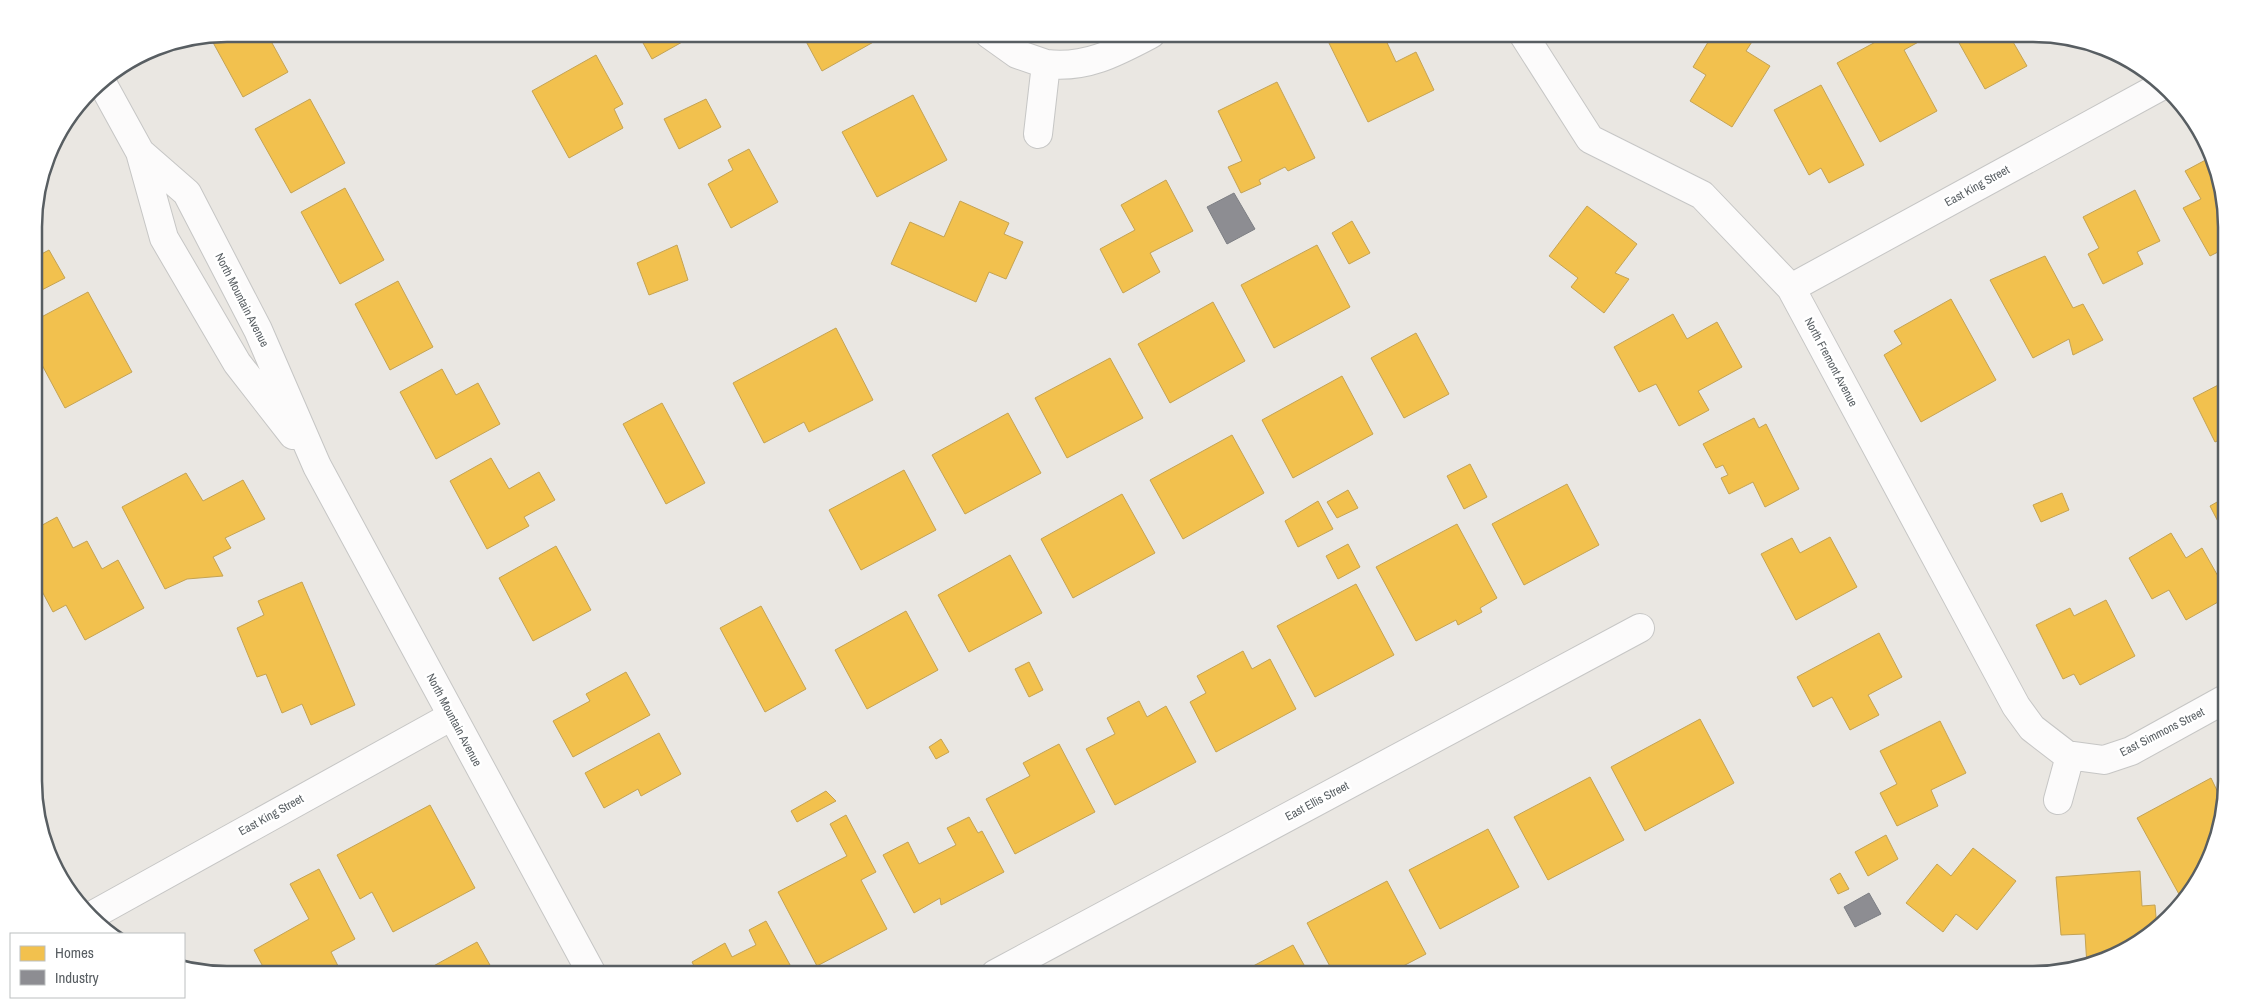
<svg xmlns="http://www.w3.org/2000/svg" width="2261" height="1008" viewBox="0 0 2261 1008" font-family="'Archivo Narrow',sans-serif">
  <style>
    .homes { fill: #f2c14e; stroke: #c4a354 }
    .industry { fill: #8d8d92; stroke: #7d7f84 }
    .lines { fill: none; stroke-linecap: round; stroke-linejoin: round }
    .street-casing { stroke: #c6c6c5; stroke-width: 30 }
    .secondary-casing { stroke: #c6c6c5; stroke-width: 30 }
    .street { stroke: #fcfbfb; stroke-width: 28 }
    .secondary { stroke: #fcfbfb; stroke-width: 28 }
    .labels { text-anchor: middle; stroke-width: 5; stroke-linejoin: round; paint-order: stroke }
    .street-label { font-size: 12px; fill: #585e62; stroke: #fff }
    .rim { fill: none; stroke: #585e62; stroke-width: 2.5 }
  </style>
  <rect width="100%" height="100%" fill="#eae7e2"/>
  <path class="homes" d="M 227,34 L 267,34 L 288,72 L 243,97 L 210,37 Z
    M 638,34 L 689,34 L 691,37 L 652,59 Z
    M 802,34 L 874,34 L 877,40 L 822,71 Z
    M 1332,34 L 1383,34 L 1396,62 L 1416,52 L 1434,90 L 1368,122 L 1326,37 Z
    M 1713,34 L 1757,34 L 1746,51 L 1770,66 L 1732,127 L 1690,101 L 1706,75 L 1693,67 Z
    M 1878,34 L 1918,34 L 1922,40 L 1904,50 L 1937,111 L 1880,142 L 1837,63 L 1881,39 Z
    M 1971,34 L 2011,34 L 2009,35 L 2027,66 L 1985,89 L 1958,41 Z
    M 596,55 L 623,104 L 614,109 L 623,128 L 569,158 L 532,91 Z
    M 1277,82 L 1315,158 L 1288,171 L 1285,167 L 1259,180 L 1261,184 L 1241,193 L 1228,167 L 1242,161 L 1218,111 Z
    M 1821,85 L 1864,165 L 1829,183 L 1821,168 L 1809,175 L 1774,110 Z
    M 913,95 L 947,160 L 877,197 L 842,132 Z
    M 310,99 L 345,163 L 291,193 L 255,129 Z
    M 706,99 L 721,127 L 679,149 L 664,119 Z
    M 749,149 L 778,202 L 731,228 L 708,184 L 733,170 L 728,160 Z
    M 2213,156 L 2226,202 L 2226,248 L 2210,256 L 2183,208 L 2201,199 L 2185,171 Z
    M 1166,180 L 1193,231 L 1150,253 L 1160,272 L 1123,293 L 1100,249 L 1135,230 L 1121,205 Z
    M 345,188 L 384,260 L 340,284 L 301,212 Z
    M 2135,190 L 2160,241 L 2137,252 L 2143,264 L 2103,284 L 2088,254 L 2099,248 L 2083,217 Z
    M 960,201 L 1009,223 L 1004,234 L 1023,242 L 1006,279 L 989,272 L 976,302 L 891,264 L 910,222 L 944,237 Z
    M 1587,206 L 1637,244 L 1615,273 L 1629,279 L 1604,313 L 1571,287 L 1578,278 L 1549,256 Z
    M 1352,221 L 1370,253 L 1349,264 L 1332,233 Z
    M 677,245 L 688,280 L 649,295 L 637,263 Z
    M 1317,245 L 1350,307 L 1274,348 L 1241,285 Z
    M 49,250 L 65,278 L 34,294 L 34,258 Z
    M 2045,256 L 2073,308 L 2083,304 L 2103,340 L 2073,355 L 2069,339 L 2033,358 L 1990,280 Z
    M 398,281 L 433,347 L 390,370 L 355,304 Z
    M 88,292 L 132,372 L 65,408 L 34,350 L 34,321 Z
    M 1951,299 L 1996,380 L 1921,422 L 1884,355 L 1902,344 L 1894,331 Z
    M 1213,302 L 1245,361 L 1170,403 L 1138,344 Z
    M 1673,314 L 1687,339 L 1717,322 L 1742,367 L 1698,391 L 1709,410 L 1679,426 L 1656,384 L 1639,392 L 1614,347 Z
    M 836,328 L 873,400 L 809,432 L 804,422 L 764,443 L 733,383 Z
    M 1416,333 L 1449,394 L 1404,418 L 1371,358 Z
    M 1110,358 L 1143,418 L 1067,458 L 1035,398 Z
    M 442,369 L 456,395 L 478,383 L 500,424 L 436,459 L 400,392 Z
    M 1342,376 L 1373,434 L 1293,478 L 1262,420 Z
    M 2226,381 L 2226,437 L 2215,442 L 2193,398 Z
    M 662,403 L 705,483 L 666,504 L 623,424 Z
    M 1008,413 L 1041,473 L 965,514 L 932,455 Z
    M 1754,418 L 1759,428 L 1766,424 L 1799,489 L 1765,507 L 1753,482 L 1729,494 L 1721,478 L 1728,475 L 1723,465 L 1716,468 L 1703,444 Z
    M 1232,435 L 1264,493 L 1183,539 L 1150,480 Z
    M 491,458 L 509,489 L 539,472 L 555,500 L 524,517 L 529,526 L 487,549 L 450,481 Z
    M 1470,464 L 1487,497 L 1464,509 L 1447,476 Z
    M 904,470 L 936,530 L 861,570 L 829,510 Z
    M 186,473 L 203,501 L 243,480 L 265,519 L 225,538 L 231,548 L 213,557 L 223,576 L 187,579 L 165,589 L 122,507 Z
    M 1567,484 L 1599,545 L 1524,585 L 1492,524 Z
    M 1348,490 L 1358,508 L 1337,518 L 1327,502 Z
    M 2062,493 L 2069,510 L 2041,522 L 2033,505 Z
    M 1122,494 L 1155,553 L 1073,598 L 1041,539 Z
    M 2226,497 L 2227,539 L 2210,506 Z
    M 1318,501 L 1333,529 L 1298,547 L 1285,521 Z
    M 57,517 L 73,548 L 87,541 L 102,569 L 118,560 L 144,608 L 85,640 L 66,605 L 53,612 L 35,578 L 35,529 Z
    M 1457,524 L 1497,598 L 1480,608 L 1482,612 L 1458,625 L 1456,620 L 1416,641 L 1376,567 Z
    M 2171,533 L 2186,558 L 2202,548 L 2227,592 L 2227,597 L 2186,620 L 2169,590 L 2152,599 L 2129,558 Z
    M 1830,537 L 1857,587 L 1796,620 L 1761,554 L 1792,538 L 1800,553 Z
    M 1348,544 L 1360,567 L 1338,579 L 1326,556 Z
    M 556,546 L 591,610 L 533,641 L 499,578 Z
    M 1010,555 L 1042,613 L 969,652 L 938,595 Z
    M 302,582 L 355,705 L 311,725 L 302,704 L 282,713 L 266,674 L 257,677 L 237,628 L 264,615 L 258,601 Z
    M 1356,584 L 1394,655 L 1315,697 L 1277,626 Z
    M 2106,600 L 2135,656 L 2080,685 L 2074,674 L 2063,679 L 2036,625 L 2070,608 L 2074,616 Z
    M 761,606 L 806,689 L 765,712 L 720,628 Z
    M 906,611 L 938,670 L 867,709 L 835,650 Z
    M 1879,633 L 1902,677 L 1868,695 L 1879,715 L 1850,730 L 1832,697 L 1813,707 L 1797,677 Z
    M 1243,651 L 1252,669 L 1270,659 L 1296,709 L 1216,752 L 1190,702 L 1206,693 L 1197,676 Z
    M 1029,662 L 1043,690 L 1029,697 L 1015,669 Z
    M 626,672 L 650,715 L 573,757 L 553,721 L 590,701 L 586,694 Z
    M 1139,701 L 1147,717 L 1166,706 L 1196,762 L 1115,805 L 1086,749 L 1115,734 L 1107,718 Z
    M 1700,719 L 1734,783 L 1645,831 L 1611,767 Z
    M 1940,721 L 1966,773 L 1931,790 L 1938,806 L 1897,826 L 1880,793 L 1897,784 L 1880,751 Z
    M 659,733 L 681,774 L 641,796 L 638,789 L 604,808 L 585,773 Z
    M 941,739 L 949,752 L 936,759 L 929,747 Z
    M 1059,744 L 1095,812 L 1015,854 L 986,799 L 1030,776 L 1023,763 Z
    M 1590,777 L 1624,840 L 1548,880 L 1514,817 Z
    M 2211,778 L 2223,803 L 2213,855 L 2193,888 L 2180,896 L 2137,818 Z
    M 826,791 L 836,801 L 797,822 L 791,811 Z
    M 430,805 L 475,888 L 393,932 L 372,892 L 360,899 L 337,855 Z
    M 846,815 L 876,872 L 861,880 L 887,929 L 817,966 L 778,892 L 847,856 L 830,824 Z
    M 969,817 L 978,833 L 982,831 L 1004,872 L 941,905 L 940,898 L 914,913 L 883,855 L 908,842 L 919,864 L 956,845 L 947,828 Z
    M 1488,829 L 1519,887 L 1440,929 L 1409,870 Z
    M 1886,835 L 1898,859 L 1868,876 L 1855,852 Z
    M 1973,848 L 2016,881 L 1977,930 L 1956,914 L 1943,932 L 1906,903 L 1937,864 L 1951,876 Z
    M 319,869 L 355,939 L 331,952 L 338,966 L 322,974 L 267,974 L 254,950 L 309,919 L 290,884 Z
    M 2140,871 L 2142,906 L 2155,905 L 2157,929 L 2151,934 L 2096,964 L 2087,966 L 2085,934 L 2061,935 L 2056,877 Z
    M 1840,873 L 1849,889 L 1838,894 L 1830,879 Z
    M 1387,881 L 1426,954 L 1388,974 L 1334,974 L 1307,923 Z
    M 766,921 L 795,974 L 698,974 L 692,962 L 725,943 L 732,957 L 756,945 L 749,930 Z
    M 477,942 L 495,974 L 419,974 Z
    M 1293,945 L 1309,974 L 1238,974 Z"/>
  <path class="industry" d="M 1234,193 L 1255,229 L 1227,244 L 1207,207 Z
    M 1869,893 L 1881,914 L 1855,927 L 1844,907 Z"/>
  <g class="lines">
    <defs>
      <path id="street" d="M 989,34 L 1017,54 L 1046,64 L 1038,134
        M 1523,34 L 1590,139 L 1702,195 L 1791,288 L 2016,706 L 2032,728 L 2067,755 L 2104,760 L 2131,751 L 2227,698
        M 1046,64 C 1086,69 1117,52 1151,34
        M 1791,288 L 2163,85
        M 2058,800 L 2070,756
        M 91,916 L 452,716
        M 995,974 L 1640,628"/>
      <path id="secondary" d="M 101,81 L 140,152 L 164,238 L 237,363 L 293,435
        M 140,152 L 187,193 L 258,330 L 317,466 L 592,974"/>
    </defs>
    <use href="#street" class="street-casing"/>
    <use href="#secondary" class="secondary-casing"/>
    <use href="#street" class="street"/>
    <use href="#secondary" class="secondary"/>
  </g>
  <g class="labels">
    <g class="street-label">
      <text transform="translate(1977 186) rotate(-29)" y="4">East King Street</text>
      <text transform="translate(242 300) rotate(63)" y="4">North Mountain Avenue</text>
      <text transform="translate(1831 362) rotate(62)" y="4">North Fremont Avenue</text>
      <text transform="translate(454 720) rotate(62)" y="4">North Mountain Avenue</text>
      <text transform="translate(2162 732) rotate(-27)" y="4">East Simmons Street</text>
      <text transform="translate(1317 801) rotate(-28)" y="4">East Ellis Street</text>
      <text transform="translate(271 815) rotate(-29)" y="4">East King Street</text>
    </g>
  </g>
  <path d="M0 0H2261V1008H0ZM227 42H2033A185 185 0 0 1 2218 227V781A185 185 0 0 1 2033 966H227A185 185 0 0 1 42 781V227A185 185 0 0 1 227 42Z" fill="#fff" fill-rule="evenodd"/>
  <path class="rim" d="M227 42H2033A185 185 0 0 1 2218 227V781A185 185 0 0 1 2033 966H227A185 185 0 0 1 42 781V227A185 185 0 0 1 227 42Z"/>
  <rect x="10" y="933" width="175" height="65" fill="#ffffff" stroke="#bcbfc0"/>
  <rect x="20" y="946" width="25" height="15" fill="#f2c14e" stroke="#bcbfc0"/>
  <text x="55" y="958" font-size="15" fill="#585e62">Homes</text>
  <rect x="20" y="970" width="25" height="15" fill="#8d8d92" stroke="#bcbfc0"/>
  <text x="55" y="983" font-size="15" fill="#585e62">Industry</text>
</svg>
